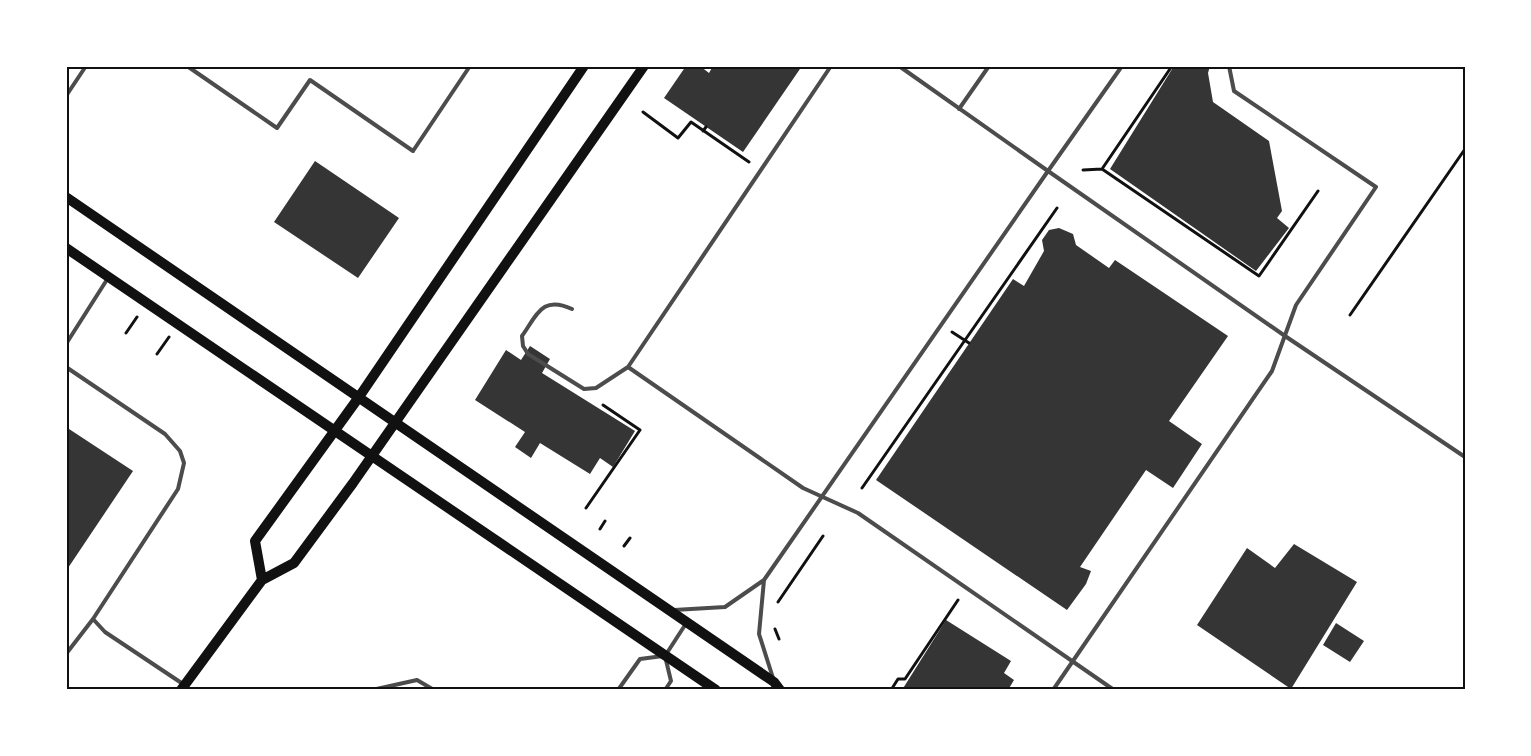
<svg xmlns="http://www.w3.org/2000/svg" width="1531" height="756" viewBox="0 0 1531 756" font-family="Ubuntu,sans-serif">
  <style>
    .building { fill: #353535 }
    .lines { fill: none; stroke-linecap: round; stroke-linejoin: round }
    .path { stroke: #111; stroke-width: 3 }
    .service { stroke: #4c4c4c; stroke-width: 4 }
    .secondary { stroke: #111; stroke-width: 10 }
    .neatline { fill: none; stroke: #111; stroke-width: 2 }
  </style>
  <rect width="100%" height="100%" fill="#fff"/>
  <path class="building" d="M 686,66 L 700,66 L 709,73 L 713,66 L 802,66 L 743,152 L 664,98 Z
    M 1174,66 L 1210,66 L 1208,73 L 1213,102 L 1269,141 L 1282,211 L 1277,218 L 1289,228 L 1256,271 L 1110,169 Z
    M 315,161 L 399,218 L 358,278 L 274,222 Z
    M 1059,228 L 1073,234 L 1076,245 L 1109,268 L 1115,260 L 1228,336 L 1169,421 L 1202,444 L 1173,488 L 1146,470 L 1080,567 L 1091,571 L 1086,584 L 1067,610 L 876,480 L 1013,279 L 1024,286 L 1044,251 L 1042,240 L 1049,230 Z
    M 530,346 L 550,359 L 542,373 L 635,431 L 613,467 L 600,458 L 590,474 L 540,443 L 531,458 L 515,447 L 525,432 L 475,400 L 506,350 L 521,360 Z
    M 66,427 L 133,471 L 66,571 Z
    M 1294,544 L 1357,582 L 1291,689 L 1197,625 L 1247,548 L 1275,568 Z
    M 946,620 L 1011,661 L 1004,673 L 1014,680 L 1008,690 L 902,690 Z
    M 1336,623 L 1364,641 L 1350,662 L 1323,645 Z"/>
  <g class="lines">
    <path class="path" d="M 1172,66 L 1102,169 L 1259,276 L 1318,191
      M 643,112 L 678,138 L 691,122 L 749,162
      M 703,131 L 706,127
      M 1083,170 L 1102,169
      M 1350,315 L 1465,149
      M 952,332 L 969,343
      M 126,333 L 137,317
      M 157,354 L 169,337
      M 862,488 L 1057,208
      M 586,508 L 640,430 L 603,405
      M 600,529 L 605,521
      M 624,546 L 630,538
      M 778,602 L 823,536
      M 775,629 L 779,639
      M 891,690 L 898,679 L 905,679 L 958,600"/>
    <path class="service" d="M 187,66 L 277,128 L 310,80 L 413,151 L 470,66
      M 831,66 L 628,367 L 803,488 L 858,513 L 1114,690
      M 1122,66 L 1048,171 L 1285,336 L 1465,457
      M 66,96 L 86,66
      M 959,109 L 989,66
      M 572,309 C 542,295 537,315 522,336 L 523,346 L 528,354 L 584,389 L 596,388 L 628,367
      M 66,344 L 108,278
      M 66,367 L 165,434 L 180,451 L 184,463 L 178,489 L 93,619 L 105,632 L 183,684
      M 764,580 L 759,634 L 773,678
      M 674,610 L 725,607 L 764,580 L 1048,171 L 899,66
      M 66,654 L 93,619
      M 372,690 L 417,680 L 434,690
      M 618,690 L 640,659 L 663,656
      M 665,690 L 671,681 L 665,656 L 687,622
      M 1053,690 L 1272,371 L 1296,305 L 1376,187 L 1234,91 L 1229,66"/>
    <path class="secondary" d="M 66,197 L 774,682 L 780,690
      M 66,248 L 716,690
      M 262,580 L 255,541 L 359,397 L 584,66
      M 181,690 L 262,580 L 294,563 L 353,483 L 644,66"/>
  </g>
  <rect width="1531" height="756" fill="none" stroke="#ffffff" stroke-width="135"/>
  <rect x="68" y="68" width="1396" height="620" class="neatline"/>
</svg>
